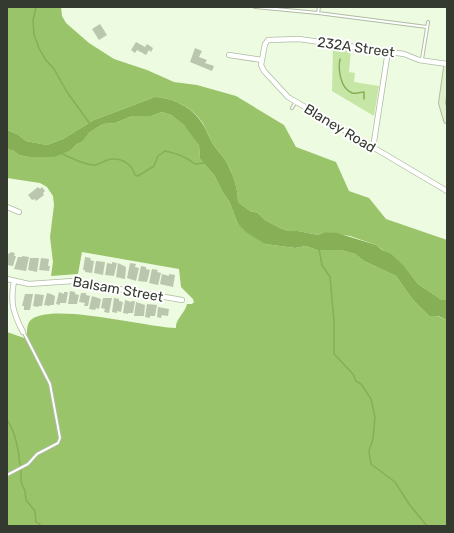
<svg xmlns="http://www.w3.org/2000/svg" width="454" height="533" viewBox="0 0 454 533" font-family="Rubik,sans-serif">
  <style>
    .green { fill: #c6e6a5 }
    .forest { fill: #9ac46a }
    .water { fill: #86af56 }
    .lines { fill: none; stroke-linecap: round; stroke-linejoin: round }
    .stream { stroke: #86af56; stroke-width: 1.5 }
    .building { fill: #bac7ae }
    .lane-casing { stroke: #afbca3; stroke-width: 4 }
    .street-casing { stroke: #afbca3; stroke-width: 6 }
    .secondary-casing { stroke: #afbca3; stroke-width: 8 }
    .lane { stroke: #fff; stroke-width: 2 }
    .street { stroke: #fff; stroke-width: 4.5 }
    .secondary { stroke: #e0f0cd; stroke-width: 6 }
    .labels { text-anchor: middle; stroke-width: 4; stroke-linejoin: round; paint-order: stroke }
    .street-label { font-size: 14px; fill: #353a30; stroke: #fff }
  </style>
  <rect width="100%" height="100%" fill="#edfbe1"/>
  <path class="green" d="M 333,49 L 351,51 L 349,72 L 355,73 L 354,82 L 379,86 L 374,116 L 332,91 Z"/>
  <path class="forest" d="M 7,7 L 61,7 L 62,16 L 66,23 L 89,43 L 114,59 L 147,70 L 174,82 L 197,85 L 236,96 L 284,125 L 296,147 L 336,162 L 349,191 L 369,198 L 386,219 L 447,240 L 447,300 L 442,300 L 418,284 L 406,268 L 376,245 L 350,236 L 325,232 L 318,235 L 298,231 L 289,231 L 280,228 L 265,220 L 258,213 L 250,211 L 238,202 C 238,190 233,172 226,161 C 223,156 218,152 215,147 C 209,139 207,130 202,122 C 192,107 173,98 155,97 L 94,120 L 63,139 L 47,145 L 26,141 L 17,134 L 7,130 Z
    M 162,112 L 171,115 L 184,125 L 191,132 L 199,145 L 200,159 L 214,175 L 222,191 L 229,201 L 238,224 L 256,237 L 265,244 L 295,248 L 306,246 L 317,250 L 341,250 L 355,254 L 364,261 L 396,276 L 413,300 L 429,316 L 437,316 L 447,320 L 447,526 L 7,526 L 7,332 L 27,339 C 27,332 26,323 32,319 C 56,303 144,327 176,328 C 175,320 185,313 187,304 L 192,304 L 194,302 L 193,299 L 181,287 L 179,269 L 82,252 L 78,274 L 51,276 L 53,262 L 50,237 L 54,205 L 53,196 L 47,187 L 40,183 L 7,178 L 7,149 L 14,151 L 19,155 L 29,157 L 71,150 L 77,144 L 82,142 L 90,132 L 103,124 L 115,123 L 132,116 L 151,116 Z"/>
  <path class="water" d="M 155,97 C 173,98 192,107 202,123 C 207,130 209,139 215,147 C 218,152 223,156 226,161 C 233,173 238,189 238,202 L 250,211 L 258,213 L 265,220 L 280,228 L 289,231 L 298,231 L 318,235 L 325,232 L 337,233 L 376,245 L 382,250 L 391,254 L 406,268 L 418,284 L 442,300 L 447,300 L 447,320 L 438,316 L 429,316 L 413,300 L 396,276 L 364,261 L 355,254 L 341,250 L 317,250 L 306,246 L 295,248 L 265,244 L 246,232 L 238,224 L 229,201 L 222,191 L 214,175 L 200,159 L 199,145 L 184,125 L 171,115 L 162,112 L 151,116 L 132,116 L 115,123 L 103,124 L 90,132 L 82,142 L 77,144 L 71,150 L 54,157 L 29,157 L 19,155 L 14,151 L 7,149 L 7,130 L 17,134 L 26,141 L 47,145 L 63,139 L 94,120 Z"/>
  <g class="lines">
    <path class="stream" d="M 36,7 L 33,21 L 34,35 L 39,48 L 45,59 L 54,69 L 67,92 L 90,124
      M 340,59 C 338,69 340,88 352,93 C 356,94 360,92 364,92 L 364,99
      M 61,153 C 68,157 86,165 94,165 C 100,165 106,159 112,159 C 123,158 132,165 135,175 L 138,176 L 154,166 L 158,156 L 165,151 C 176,153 186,157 195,164 L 204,163
      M 319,249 L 322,265 L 330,277 L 334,321 L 334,354 L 353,374 L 356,381 L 361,384 L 371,399 L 375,417 L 373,439 L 369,451 L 371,464 L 395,482 L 409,504 L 427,526
      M 7,420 C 15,430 19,452 20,465
      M 21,470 L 21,482 L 25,491 L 26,500 L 35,511 L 36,522 L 42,526"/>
  </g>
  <path class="building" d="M 100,24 L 107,35 L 99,40 L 92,29 Z
    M 136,42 L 145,47 L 147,44 L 153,48 L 151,52 L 149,50 L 146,55 L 137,50 L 135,53 L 131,50 Z
    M 195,48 L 202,51 L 199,57 L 207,60 L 205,63 L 214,66 L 212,71 L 190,62 Z
    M 38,187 L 40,189 L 42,187 L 45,191 L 43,193 L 44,195 L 36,201 L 35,199 L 32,200 L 28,195 Z
    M 11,252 L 15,253 L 14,256 L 16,256 L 13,266 L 7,265 L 7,255 Z
    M 22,256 L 29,257 L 26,271 L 14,269 L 18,257 L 22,257 Z
    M 85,257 L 91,258 L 90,260 L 94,261 L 92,273 L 85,272 L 85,270 L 83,270 Z
    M 30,258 L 39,258 L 37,272 L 28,270 Z
    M 41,258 L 49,259 L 48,266 L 50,266 L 49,271 L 39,270 Z
    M 96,261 L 105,262 L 103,275 L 94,273 Z
    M 112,262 L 117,263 L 114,276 L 105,275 L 107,263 L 112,264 Z
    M 118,263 L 126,267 L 125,279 L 116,277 Z
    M 130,263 L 136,264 L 135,267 L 139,268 L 136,281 L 127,278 Z
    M 141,266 L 146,267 L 146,269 L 150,270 L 147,282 L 138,281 Z
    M 152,269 L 158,270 L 157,272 L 161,273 L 158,285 L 149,283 Z
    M 162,274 L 169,276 L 169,274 L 175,275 L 173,287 L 160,284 Z
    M 70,291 L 75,292 L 75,294 L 79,295 L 77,304 L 68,304 Z
    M 59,292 L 64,294 L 64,292 L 68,292 L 66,303 L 60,303 L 60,305 L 56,304 Z
    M 47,293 L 51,294 L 55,296 L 54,305 L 50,305 L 50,306 L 44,305 Z
    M 81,293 L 86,293 L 86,295 L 90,296 L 88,306 L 84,306 L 85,303 L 79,302 Z
    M 25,294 L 33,294 L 30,310 L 24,310 L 24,306 L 22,306 Z
    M 35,294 L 44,295 L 42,306 L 39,306 L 38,307 L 33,306 Z
    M 92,296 L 101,299 L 99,309 L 96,308 L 95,310 L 89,309 Z
    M 103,298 L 112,298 L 109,313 L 104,312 L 105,309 L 101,308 Z
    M 114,298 L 119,299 L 119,301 L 123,302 L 121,312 L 117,311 L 117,313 L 112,312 Z
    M 125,300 L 131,302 L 132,301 L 135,301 L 133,313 L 128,313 L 128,314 L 123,313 Z
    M 136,302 L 145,305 L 144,316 L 134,316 Z
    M 147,304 L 157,305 L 155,316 L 150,316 L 150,318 L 145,317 Z
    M 158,307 L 169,309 L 168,316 L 162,315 L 161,318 L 157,317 Z"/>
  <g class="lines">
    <defs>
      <path id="lane" d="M 255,7 L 318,13 L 427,27
        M 318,13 L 319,7
        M 422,59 L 428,22
        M 292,108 L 295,103
        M 7,475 L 28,464 L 37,454 L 58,443 L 60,438 L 50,384 L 24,333"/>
      <path id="street" d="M 229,55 L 262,60
        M 447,64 L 419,60 L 404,54 L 299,39 L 268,40 L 265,44 L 261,65 L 264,71 L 288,97 L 447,191
        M 373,148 L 388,51
        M 7,207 L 19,212
        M 7,279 L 29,284 L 73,281 L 182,300
        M 14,281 C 10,302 13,313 23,332"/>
      <path id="secondary" d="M 447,68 L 442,103 L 447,120"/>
    </defs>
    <use href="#lane" class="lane-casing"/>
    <use href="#street" class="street-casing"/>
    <use href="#secondary" class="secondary-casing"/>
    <use href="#lane" class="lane"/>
    <use href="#street" class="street"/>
    <use href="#secondary" class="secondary"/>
  </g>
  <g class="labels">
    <g class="street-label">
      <text transform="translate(356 47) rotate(8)" y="5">232A Street</text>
      <text transform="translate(340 128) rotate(31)" y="5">Blaney Road</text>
      <text transform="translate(118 289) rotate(10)" y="5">Balsam Street</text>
    </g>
  </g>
  <rect width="454" height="533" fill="none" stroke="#353a30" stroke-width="16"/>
</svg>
